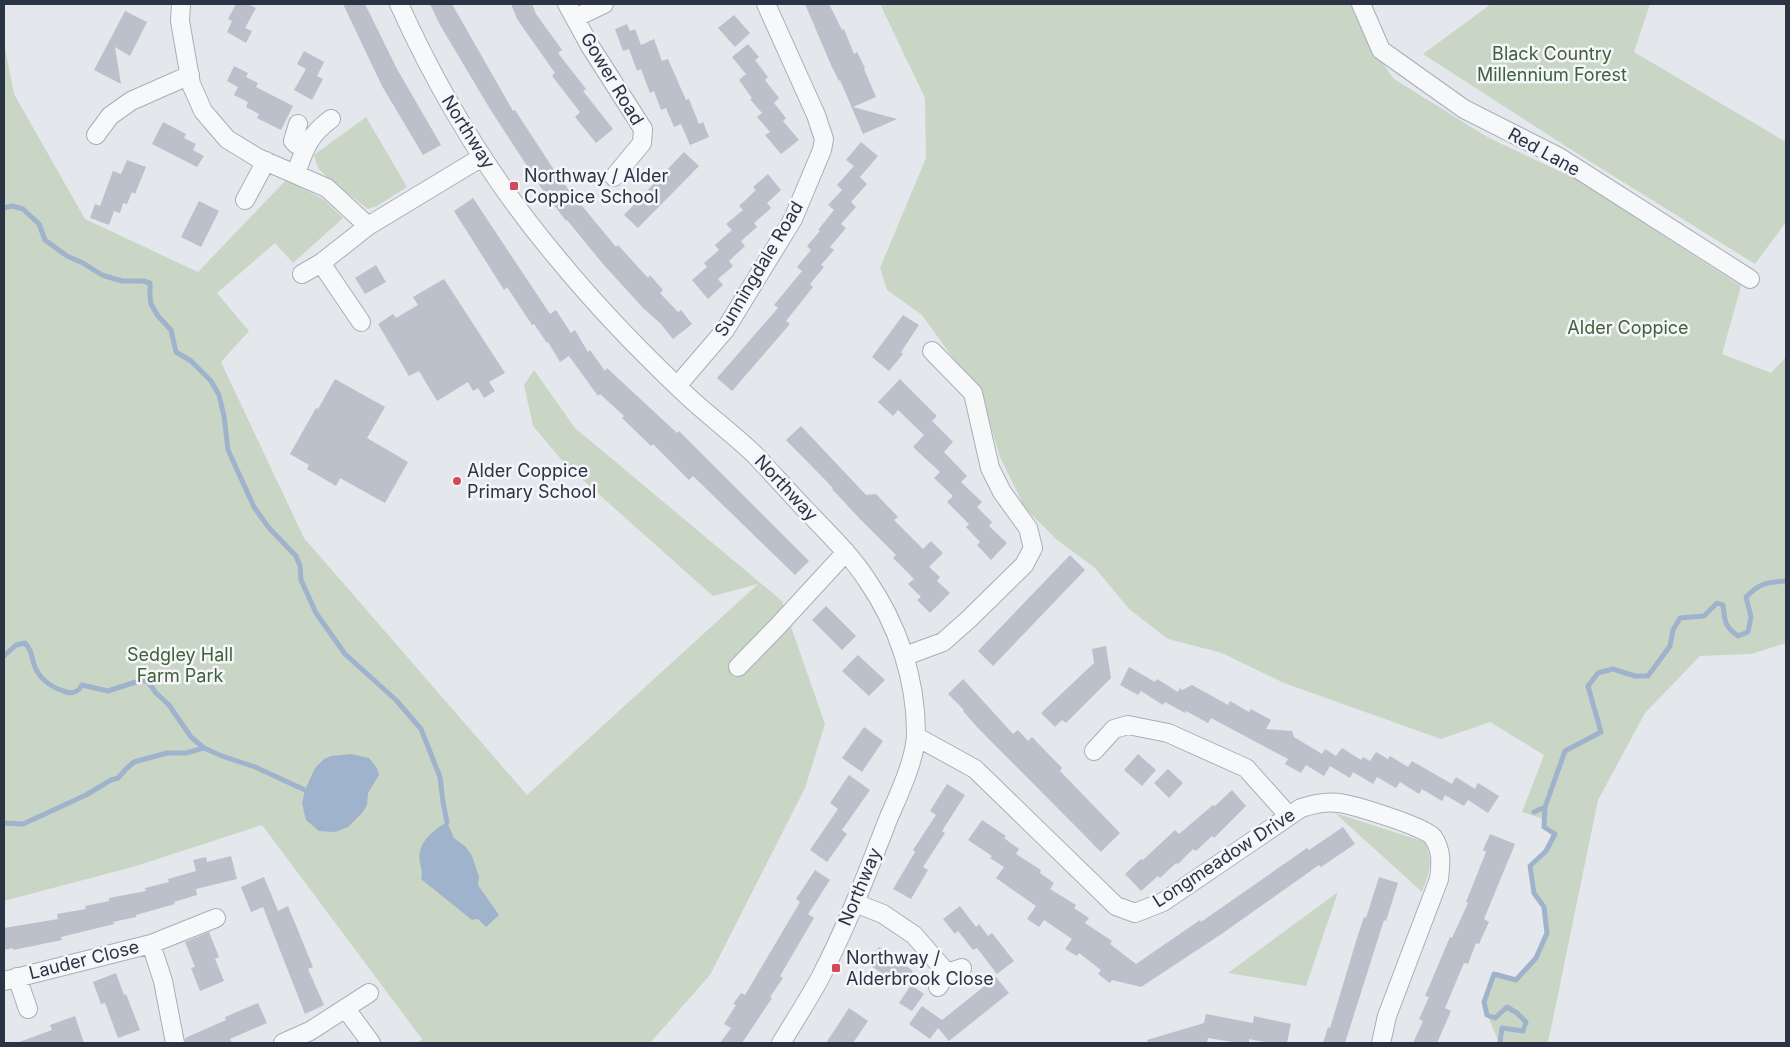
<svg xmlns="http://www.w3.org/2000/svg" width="1790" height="1047" viewBox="0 0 1790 1047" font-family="Inter,sans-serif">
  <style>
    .green { fill: #c9d6c5 }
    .water { fill: #9fb4cc }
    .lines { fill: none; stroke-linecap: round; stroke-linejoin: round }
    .stream { stroke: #9fb4cc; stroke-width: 5 }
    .building { fill: #bbc0ca }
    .minor-casing { stroke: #a9aeb7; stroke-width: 20 }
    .minor { stroke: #f7f8fa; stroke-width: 18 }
    .poi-dot { fill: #d1495b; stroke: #f4f6f9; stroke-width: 2 }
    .labels { text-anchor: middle; stroke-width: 5; stroke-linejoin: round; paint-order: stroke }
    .park-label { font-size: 18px; fill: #3f6138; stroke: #f4f6f9 }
    .street-label { font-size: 18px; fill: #2b3445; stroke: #f4f6f9 }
    .poi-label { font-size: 18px; fill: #2b3445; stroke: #f4f6f9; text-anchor: start }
  </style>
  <rect width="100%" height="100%" fill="#e4e7ec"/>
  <path class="green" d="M 880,4 L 1350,4 L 1369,44 L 1394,79 L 1489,138 L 1576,179 L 1741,286 L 1722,354 L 1771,373 L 1786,357 L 1786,643 L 1751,654 L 1700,656 L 1645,713 L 1598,800 L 1548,1043 L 1499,1043 L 1482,1002 L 1492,976 L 1517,979 L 1536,958 L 1547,933 L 1544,908 L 1534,894 L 1530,866 L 1547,850 L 1551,834 L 1543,819 L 1522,812 L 1544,755 L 1490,722 L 1441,739 L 1284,683 L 1222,653 L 1168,639 L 1129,609 L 1095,568 L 1056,539 L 1025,508 L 1000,457 L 987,414 L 986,404 L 922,315 L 887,290 L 880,268 L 926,158 L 925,98 Z
    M 1491,4 L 1650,4 L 1634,52 L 1786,142 L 1786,222 L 1755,264 L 1570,149 L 1423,54 Z
    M 4,43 L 14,94 L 85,219 L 198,272 L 286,180 L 323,199 L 343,218 L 293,263 L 275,243 L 217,293 L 249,331 L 221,362 L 304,538 L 527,795 L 758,584 L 713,596 L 566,465 L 533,426 L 524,385 L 534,370 L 575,428 L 782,601 L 825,724 L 805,788 L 710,975 L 650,1043 L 418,1043 L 422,1039 L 262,825 L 136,866 L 4,901 Z
    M 366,117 L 407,187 L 377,206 L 368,209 L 328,178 L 318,168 L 314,155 Z
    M 1335,813 L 1425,842 C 1434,862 1429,873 1422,892 Z
    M 1338,892 L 1306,986 L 1228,973 Z"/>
  <path class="water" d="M 351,754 L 369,758 L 377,768 L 379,775 L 368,793 L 367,805 L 363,812 L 348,827 L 335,832 L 319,831 L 306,820 L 302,803 L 305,790 L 315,768 L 324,759 L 331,756 Z
    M 447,822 L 454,838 L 466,847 L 472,856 L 479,877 L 478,885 L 499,915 L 486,927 L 478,919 L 472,920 L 421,879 C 423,872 421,870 420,863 C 416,844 432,831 447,822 Z"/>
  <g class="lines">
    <path class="stream" d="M 4,208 L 12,206 L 23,209 L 39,224 L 45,240 L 67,256 L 83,263 L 102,275 L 122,281 L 143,281 L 150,283 L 150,297 L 151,304 L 158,316 L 171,330 L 176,352 L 191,361 L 211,381 L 219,395 L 224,416 L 228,450 L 254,507 L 269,528 L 296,556 L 300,566 L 301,580 L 316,613 L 345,654 L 396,700 L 421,729 L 440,777 L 443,802 L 447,822
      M 4,656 L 16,645 L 25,643 C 31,650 31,653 33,661 C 37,678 50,687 66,692 C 73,694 79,691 82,685 L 108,691 L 142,680 L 148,682 L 156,693 L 169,705 L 191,737 L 204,748 L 222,756 L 255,767 L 305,790
      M 1534,812 L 1545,807
      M 4,823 L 23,824 L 86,795 L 111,780 L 118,778 L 126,769 L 134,762 L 167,753 L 186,753 L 204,748
      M 1500,1043 L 1502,1028 L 1523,1031 L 1526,1022 L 1517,1013 L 1507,1007 L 1495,1018 L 1487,1015 L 1484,1002 L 1494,974 L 1516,980 L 1536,958 L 1547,933 L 1544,907 L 1534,893 L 1530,866 L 1546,851 L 1555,834 L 1544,827 L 1545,807 L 1565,751 L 1601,732 L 1588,686 L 1598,673 L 1613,669 L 1635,676 L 1648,676 L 1670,646 L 1673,630 L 1680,618 L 1704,616 L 1717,603 L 1723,605 C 1725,621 1724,626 1738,636 L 1748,632 L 1751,617 L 1746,597 C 1760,583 1767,582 1786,581"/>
  </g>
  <path class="building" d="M 236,4 L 248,4 L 256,8 L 245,28 L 252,31 L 246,43 L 227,32 L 232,21 L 228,19 Z
    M 343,4 L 365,4 L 397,69 L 441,145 L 423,155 L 382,86 Z
    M 430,4 L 452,4 L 513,111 L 515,110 L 560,179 L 616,247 L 618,245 L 648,278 L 650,275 L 663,290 L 660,293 L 678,312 L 681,310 L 692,324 L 673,339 L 660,323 L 643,308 L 603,264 L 567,220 L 566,221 L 542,189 L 490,109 L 440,25 Z
    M 511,4 L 532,4 L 536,14 L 562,50 L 558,53 L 586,89 L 583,91 L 613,129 L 596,143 L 575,117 L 580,112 L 552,76 L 555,73 L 517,19 Z
    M 805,4 L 829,4 L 842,30 L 844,29 L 854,54 L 857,52 L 865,68 L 864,69 L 876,97 L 853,107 L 897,119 L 863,134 L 840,80 L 839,81 L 831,65 Z
    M 125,11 L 147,22 L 130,56 L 115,47 L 121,84 L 94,70 Z
    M 734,15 L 750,33 L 735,47 L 718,28 Z
    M 627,24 L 630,31 L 635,29 L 641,45 L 654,39 L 662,61 L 668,59 L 686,100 L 689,99 L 699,124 L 703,122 L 709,137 L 690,145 L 681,124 L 674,127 L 666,108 L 661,110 L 654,91 L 650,93 L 641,69 L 637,71 L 629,49 L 623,51 L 615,29 Z
    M 748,44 L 759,57 L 755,60 L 768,77 L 765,80 L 779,98 L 774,103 L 786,118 L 783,121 L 799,140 L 781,154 L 765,135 L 770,132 L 757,117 L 762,113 L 750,99 L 752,98 L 739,80 L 746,74 L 732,57 Z
    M 304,51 L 324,62 L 317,76 L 323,79 L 312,100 L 294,90 L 306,69 L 297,64 Z
    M 234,66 L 248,73 L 246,77 L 258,83 L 256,87 L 293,106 L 281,130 L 257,118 L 259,114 L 246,107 L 248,102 L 234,95 L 238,87 L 227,81 Z
    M 163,122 L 186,134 L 184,138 L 196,144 L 193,150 L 204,156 L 197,167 L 152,144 Z
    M 861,142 L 878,156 L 860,177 L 867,184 L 851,202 L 856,207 L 841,224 L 846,228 L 830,247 L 834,250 L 821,265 L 824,267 L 810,284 L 813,287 L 786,321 L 790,324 L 732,391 L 717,378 L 778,308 L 774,305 L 802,271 L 797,267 L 811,250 L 807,246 L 820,231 L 818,230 L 834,210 L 828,205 L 842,190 L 837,185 L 854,166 L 846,160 Z
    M 684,152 L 699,166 L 638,228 L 624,215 Z
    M 127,160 L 146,167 L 135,194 L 132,192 L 127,204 L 123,203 L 120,213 L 114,211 L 109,225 L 90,218 L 95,204 L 100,206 L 113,171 L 121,174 Z
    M 768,174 L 781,190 L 767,203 L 771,208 L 754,223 L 757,227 L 741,241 L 745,246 L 729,261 L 733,266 L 718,279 L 723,285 L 708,299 L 692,280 L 707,267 L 704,263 L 719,250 L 715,245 L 732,230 L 726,224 L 743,210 L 739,206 L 756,190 L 753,187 Z
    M 473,198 L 550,314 L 556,310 L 571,333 L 575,330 L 588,352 L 590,350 L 605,371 L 607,368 L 677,433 L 679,431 L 809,561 L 795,575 L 693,476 L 689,480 L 653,444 L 651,446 L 622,418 L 624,416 L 600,394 L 598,396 L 569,356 L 560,362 L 548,342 L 547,343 L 534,324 L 532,325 L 507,287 L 504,290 L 454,211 Z
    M 199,201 L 219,211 L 201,247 L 181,237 Z
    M 376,265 L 386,282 L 365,294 L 355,278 Z
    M 444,279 L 505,373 L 489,382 L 495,391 L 484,398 L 478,388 L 473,391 L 468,382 L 437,401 L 419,371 L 409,376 L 378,324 L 393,314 L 396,318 L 418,305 L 413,297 Z
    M 903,315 L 919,325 L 901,352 L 903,354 L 889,371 L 872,357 Z
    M 335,379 L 385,407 L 367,438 L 408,462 L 385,503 L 340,478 L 336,486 L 307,469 L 309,465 L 290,454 L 316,408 L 318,409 Z
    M 900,379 L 937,416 L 932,421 L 953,442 L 944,452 L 967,476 L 961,482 L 982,502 L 977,507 L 992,522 L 989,526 L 1007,543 L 991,560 L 977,545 L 980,542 L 966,527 L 969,524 L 947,502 L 953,496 L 934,478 L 940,472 L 913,447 L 924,435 L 898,410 L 893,416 L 878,402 Z
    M 801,426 L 866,495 L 876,494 L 898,517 L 894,520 L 923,549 L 931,541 L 943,553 L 929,567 L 940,577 L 937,581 L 950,593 L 930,613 L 917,600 L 921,597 L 908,584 L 914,579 L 893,558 L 896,555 L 860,519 L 832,489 L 833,488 L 786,440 Z
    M 1070,555 L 1085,570 L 993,666 L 978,651 Z
    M 826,606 L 856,636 L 842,650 L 812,620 Z
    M 1106,646 L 1111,678 L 1066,723 L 1062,720 L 1055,727 L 1041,713 L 1094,663 L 1092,649 Z
    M 858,655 L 885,680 L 869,696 L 842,671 Z
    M 1129,667 L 1155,682 L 1157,679 L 1178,692 L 1180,688 L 1182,690 L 1192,685 L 1228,705 L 1230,701 L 1249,712 L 1251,709 L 1271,720 L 1266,729 L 1292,731 L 1294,737 L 1322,754 L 1325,749 L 1336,756 L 1342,748 L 1361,760 L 1363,757 L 1370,761 L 1376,752 L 1388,759 L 1390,756 L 1408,767 L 1412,761 L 1452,784 L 1456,777 L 1475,789 L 1478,783 L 1499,796 L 1488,813 L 1468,800 L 1464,806 L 1445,795 L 1442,801 L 1422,789 L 1419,794 L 1400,782 L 1396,788 L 1377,777 L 1373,784 L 1353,772 L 1350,778 L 1330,766 L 1324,776 L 1306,765 L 1301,773 L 1285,764 L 1288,759 L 1211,718 L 1208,723 L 1186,711 L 1185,713 L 1165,702 L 1163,705 L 1141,691 L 1138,695 L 1120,685 Z
    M 963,679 L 1013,734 L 1018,730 L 1028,741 L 1032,737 L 1062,768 L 1060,771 L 1120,833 L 1101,852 L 977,727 L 963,711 L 964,710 L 948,694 Z
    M 864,727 L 883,741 L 862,772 L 842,758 Z
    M 1138,754 L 1156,770 L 1142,786 L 1124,770 Z
    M 1168,769 L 1183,783 L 1169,798 L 1154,783 Z
    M 849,775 L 870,790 L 842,830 L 847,834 L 827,862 L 810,850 L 838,809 L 830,803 Z
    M 947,784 L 965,795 L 942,831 L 945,833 L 923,867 L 928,870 L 911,899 L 893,889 L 915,852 L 913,850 L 936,815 L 930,811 Z
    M 1232,790 L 1246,806 L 1214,838 L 1212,836 L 1196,851 L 1193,849 L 1178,864 L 1176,863 L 1160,878 L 1158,876 L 1141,891 L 1125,874 L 1141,859 L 1143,860 L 1175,830 L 1179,834 L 1213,805 L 1215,806 Z
    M 982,820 L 1006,836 L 1004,838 L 1019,849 L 1016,854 L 1041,870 L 1040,873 L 1054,883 L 1050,889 L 1076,905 L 1074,908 L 1089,918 L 1085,923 L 1112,941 L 1110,944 L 1136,964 L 1200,920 L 1201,922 L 1307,848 L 1309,850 L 1343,827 L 1355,844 L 1321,867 L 1319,865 L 1220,935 L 1141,987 L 1112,980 L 1110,983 L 1098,974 L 1101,970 L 1079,953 L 1077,956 L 1065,949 L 1072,939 L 1044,920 L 1039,927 L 1027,919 L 1036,906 L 996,878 L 1004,867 L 990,858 L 992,856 L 968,840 Z
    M 1490,834 L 1515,844 L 1484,919 L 1489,922 L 1479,944 L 1476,943 L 1468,964 L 1464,963 L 1445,1008 L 1451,1011 L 1437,1043 L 1413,1043 L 1423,1021 L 1419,1019 L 1429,997 L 1425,996 L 1450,937 L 1452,938 L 1468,903 L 1466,902 L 1486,852 L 1483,850 Z
    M 231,856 L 237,879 L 196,889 L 197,895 L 174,902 L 175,904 L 136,915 L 136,917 L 113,922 L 114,924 L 61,937 L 62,940 L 13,950 L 13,948 L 4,950 L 4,928 L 58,919 L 57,914 L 86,909 L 85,906 L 109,901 L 109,898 L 146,891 L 145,888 L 169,882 L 168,879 L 196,871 L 193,860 L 206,857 L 207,862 Z
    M 815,870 L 830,880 L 808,914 L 814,918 L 780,976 L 783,978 L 770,997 L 772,998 L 742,1043 L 720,1043 L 731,1028 L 724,1024 L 736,1005 L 733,1004 L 741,993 L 745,995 L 800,902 L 796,899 Z
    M 264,877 L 278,911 L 288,906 L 313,967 L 308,969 L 324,1005 L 305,1014 L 263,907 L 251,912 L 241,887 Z
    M 1379,877 L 1398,883 L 1386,921 L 1384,920 L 1345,1043 L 1323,1043 L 1328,1027 L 1330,1028 L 1357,938 L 1364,917 L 1366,918 Z
    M 960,906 L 976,927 L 979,924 L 988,936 L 992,933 L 1014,961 L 997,974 L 977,948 L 973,950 L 958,931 L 955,934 L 943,919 Z
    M 209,932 L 219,957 L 215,959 L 224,981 L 200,991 L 191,968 L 195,967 L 185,942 Z
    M 879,947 L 913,971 L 902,987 L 867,963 Z
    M 116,973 L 124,995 L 126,994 L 140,1030 L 118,1038 L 105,1003 L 101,1004 L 93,982 Z
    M 996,977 L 1009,993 L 949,1041 L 938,1028 L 930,1039 L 909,1024 L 922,1006 L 942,1020 Z
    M 911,985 L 924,994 L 912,1011 L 899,1003 Z
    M 258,1003 L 267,1023 L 230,1039 L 232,1043 L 185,1043 L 185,1038 L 226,1020 L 225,1017 Z
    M 849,1008 L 868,1021 L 853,1043 L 826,1043 Z
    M 1206,1014 L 1253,1023 L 1254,1016 L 1291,1024 L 1287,1043 L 1269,1043 L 1249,1039 L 1249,1043 L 1239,1043 L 1208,1038 L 1207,1043 L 1148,1043 L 1147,1040 L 1204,1023 Z
    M 75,1016 L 84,1043 L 19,1043 L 19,1042 L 52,1030 L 50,1025 Z"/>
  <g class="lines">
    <defs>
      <path id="minor" d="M 181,4 L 180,21 L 191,84 L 203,111 L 227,139 L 258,158 L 327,188 L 368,226
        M 399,4 C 440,95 493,182 558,259 C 595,304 636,347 678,387 C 702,411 730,431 754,454 C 771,472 788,491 805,509 C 827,532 850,554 867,580 C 898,625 916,679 916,733 C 916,758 899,794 889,817 C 868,871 847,926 820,978 C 808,1000 794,1022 781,1043
        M 567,4 L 590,46 L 643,129 L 642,143 L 614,177
        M 1361,4 L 1381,50 L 1464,109 L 1559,157 L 1750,279
        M 575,18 L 604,4
        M 298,124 L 293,141 L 296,144 L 305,149
        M 96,135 L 110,116 L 131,101 L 190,75
        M 296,173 C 305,148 309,135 331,119
        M 245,200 L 266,161
        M 321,263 L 361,322
        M 302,274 L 321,263 L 368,226 L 482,157
        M 677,386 L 725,330 L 793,219 L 822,150 L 824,139 L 816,115 L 766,4
        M 905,656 L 943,642 L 969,619 L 1024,565 L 1033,548 L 1028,528 L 1002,492 L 990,468 L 973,393 L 932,351
        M 738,667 L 777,627 L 846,552
        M 917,737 L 975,769 L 1116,906 L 1135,913 L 1163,902 L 1301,808 C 1313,804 1326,801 1339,803 C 1354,805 1426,827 1433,837 C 1442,850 1441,864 1439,879 L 1387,1016 L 1381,1043
        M 1094,751 L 1114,729 L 1128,725 L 1168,733 L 1246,768 L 1289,816
        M 855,903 L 883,914 L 914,935 L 947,973
        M 151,944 L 216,918
        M 17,977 L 28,1009
        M 4,981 L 151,944 L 163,981 L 175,1043
        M 938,987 L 947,973 L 962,968
        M 346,1009 L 371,1043
        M 283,1043 L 310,1031 L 369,993"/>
    </defs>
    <use href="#minor" class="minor-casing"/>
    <use href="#minor" class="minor"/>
  </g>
  <g class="poi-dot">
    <rect x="509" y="181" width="10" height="10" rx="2.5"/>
    <circle cx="457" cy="481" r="5"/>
    <rect x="831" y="963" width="10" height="10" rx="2.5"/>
  </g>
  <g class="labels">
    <g class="park-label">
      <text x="1552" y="60">Black Country<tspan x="1552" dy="21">Millennium Forest</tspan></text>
      <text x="1628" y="334">Alder Coppice</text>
      <text x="180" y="661">Sedgley Hall<tspan x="180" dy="21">Farm Park</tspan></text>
    </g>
    <g class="street-label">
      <text transform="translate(612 79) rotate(59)" y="6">Gower Road</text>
      <text transform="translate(468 132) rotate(58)" y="6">Northway</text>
      <text transform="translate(1544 152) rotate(29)" y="6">Red Lane</text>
      <text transform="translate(759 269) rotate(-59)" y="6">Sunningdale Road</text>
      <text transform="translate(786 488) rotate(47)" y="6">Northway</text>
      <text transform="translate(1224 858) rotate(-33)" y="6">Longmeadow Drive</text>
      <text transform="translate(860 887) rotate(-67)" y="6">Northway</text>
      <text transform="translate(84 960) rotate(-14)" y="6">Lauder Close</text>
    </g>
    <g class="poi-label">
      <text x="524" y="182">Northway / Alder<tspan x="524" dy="21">Coppice School</tspan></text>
      <text x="467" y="477">Alder Coppice<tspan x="467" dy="21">Primary School</tspan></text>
      <text x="846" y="964">Northway /<tspan x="846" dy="21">Alderbrook Close</tspan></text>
    </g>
  </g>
  <rect width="1790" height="1047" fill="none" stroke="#2b3445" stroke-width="10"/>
</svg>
